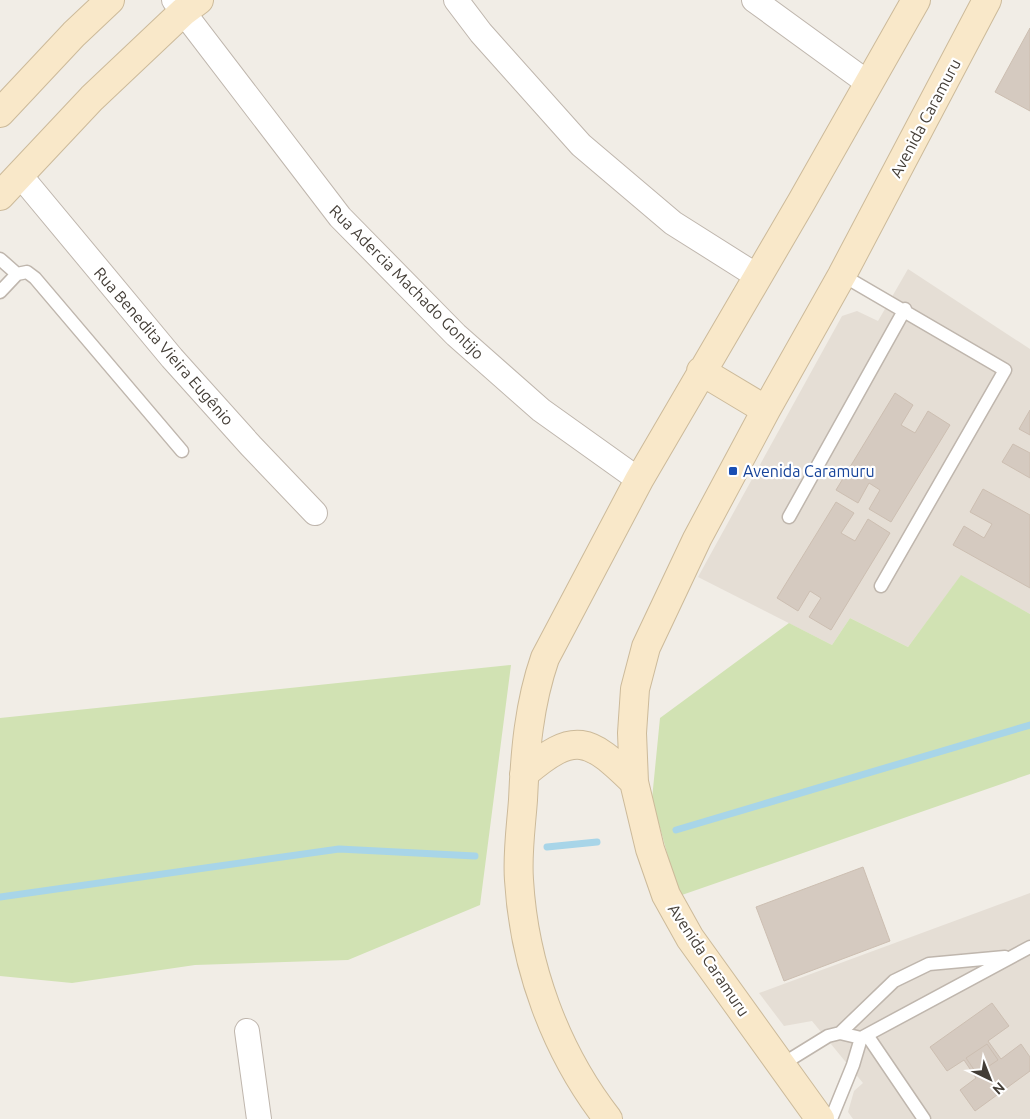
<svg xmlns="http://www.w3.org/2000/svg" width="1030" height="1119" viewBox="0 0 1030 1119" font-family="Ubuntu,sans-serif">
  <style>
    .residential { fill: #e5ded5 }
    .green { fill: #d1e2b3 }
    .lines { fill: none; stroke-linecap: round; stroke-linejoin: round }
    .stream { stroke: #a8d5e8; stroke-width: 7 }
    .building { fill: #d5cac0; stroke: #ccbeb1 }
    .lane-casing { stroke: #bfb6ad; stroke-width: 15 }
    .street-casing { stroke: #bfb6ad; stroke-width: 26 }
    .secondary-casing { stroke: #ccba9a; stroke-width: 30 }
    .lane { stroke: #fff; stroke-width: 12 }
    .street { stroke: #fff; stroke-width: 24 }
    .secondary { stroke: #f9e8c9; stroke-width: 28 }
    .transit-dot { fill: #1a4fb4; stroke: #fff; stroke-width: 2 }
    .labels { text-anchor: middle; stroke-width: 4.5; stroke-linejoin: round; paint-order: stroke }
    .street-label { font-size: 16px; fill: #433d36; stroke: #fff }
    .transit-label { font-size: 16px; fill: #164399; stroke: #fff; text-anchor: start }
  </style>
  <rect width="100%" height="100%" fill="#f1ede6"/>
  <path class="residential" d="M 908,269 L 1030,349 L 1030,614 L 961,576 L 908,647 L 850,618 L 832,645 L 698,577 L 842,316 L 857,311 L 878,321 Z
    M 1030,893 L 1030,1119 L 853,1119 L 848,1112 L 854,1091 L 863,1083 L 812,1021 L 784,1026 L 759,993 Z"/>
  <path class="green" d="M 961,575 L 1030,614 L 1030,774 L 679,896 L 652,799 L 660,718 L 789,623 L 832,645 L 850,618 L 908,647 Z
    M 511,665 L 480,905 L 348,960 L 195,965 L 72,983 L 0,976 L 0,718 Z"/>
  <g class="lines">
    <path class="stream" d="M 676,830 L 1030,725
      M 547,847 L 597,842
      M 0,897 L 339,849 L 475,856"/>
  </g>
  <path class="building" d="M 1030,28 L 1030,111 L 995,92 Z
    M 895,393 L 913,405 L 901,425 L 915,433 L 928,411 L 950,425 L 891,522 L 869,509 L 880,490 L 869,483 L 858,503 L 836,490 Z
    M 1030,410 L 1030,435 L 1019,429 Z
    M 1013,444 L 1030,453 L 1030,478 L 1002,462 Z
    M 983,489 L 1030,515 L 1030,588 L 953,545 L 964,526 L 984,538 L 992,524 L 970,512 Z
    M 836,502 L 854,513 L 841,533 L 855,541 L 868,519 L 890,533 L 831,630 L 809,617 L 821,598 L 810,591 L 798,611 L 777,598 Z
    M 863,867 L 890,941 L 784,981 L 756,907 Z
    M 992,1003 L 1009,1026 L 988,1041 L 1001,1059 L 1021,1044 L 1030,1057 L 1030,1071 L 975,1111 L 960,1090 L 976,1078 L 964,1060 L 947,1071 L 930,1047 Z
    M 987,1044 L 998,1060 L 977,1074 L 966,1058 Z"/>
  <g class="lines">
    <defs>
      <path id="lane" d="M 0,259 L 17,274
        M 842,275 L 1005,370 L 881,586
        M 0,292 L 17,274 L 27,272 L 35,278 L 182,451
        M 789,517 L 905,309
        M 840,1033 L 894,981 L 929,964 L 1005,957
        M 867,1035 L 924,1119
        M 781,1065 L 828,1036 L 840,1033 L 861,1038 L 1030,947
        M 831,1119 L 853,1065 L 861,1038"/>
      <path id="street" d="M 174,0 L 340,217 L 456,335 L 541,410 L 639,480
        M 456,0 L 481,33 L 581,145 L 673,223 L 757,276
        M 754,0 L 868,83
        M 19,174 L 172,358 L 251,446 L 315,513
        M 247,1031 L 259,1119"/>
      <path id="secondary" d="M 0,113 L 74,34 L 110,0
        M 0,196 L 92,98 L 183,12 L 199,0
        M 701,371 L 766,410
        M 524,774 C 575,730 589,738 634,782
        M 608,1119 C 555,1051 524,965 519,880 C 517,854 521,827 523,800 C 525,752 529,704 545,658 L 639,480 L 802,201 L 916,0
        M 820,1119 L 690,938 L 666,895 L 650,849 L 634,782 L 632,733 L 635,689 L 646,647 L 697,539 L 766,410 L 842,275 L 987,0"/>
    </defs>
    <use href="#lane" class="lane-casing"/>
    <use href="#street" class="street-casing"/>
    <use href="#secondary" class="secondary-casing"/>
    <use href="#lane" class="lane"/>
    <use href="#street" class="street"/>
    <use href="#secondary" class="secondary"/>
  </g>
  <rect class="transit-dot" x="728" y="466" width="10" height="10" rx="2.5"/>
  <g class="labels">
    <g class="street-label">
      <text transform="translate(925 118) rotate(-62)" y="6">Avenida Caramuru</text>
      <text transform="translate(407 282) rotate(45)" y="6">Rua Adercia Machado Gontijo</text>
      <text transform="translate(164 346) rotate(49)" y="6">Rua Benedita Vieira Eugênio</text>
      <text transform="translate(709 960) rotate(56)" y="6">Avenida Caramuru</text>
    </g>
    <g class="transit-label">
      <text x="743" y="477">Avenida Caramuru</text>
    </g>
  </g>
  <g transform="translate(990 1079) rotate(137)" stroke="#ffffff" stroke-width="4" paint-order="stroke">
  <path d="M0-4L9 19L0 12L-9 19Z" fill="#433d36"/>
  <text y="-8" font-size="14" font-weight="bold" text-anchor="middle" fill="#433d36">N</text>
  </g>
</svg>
